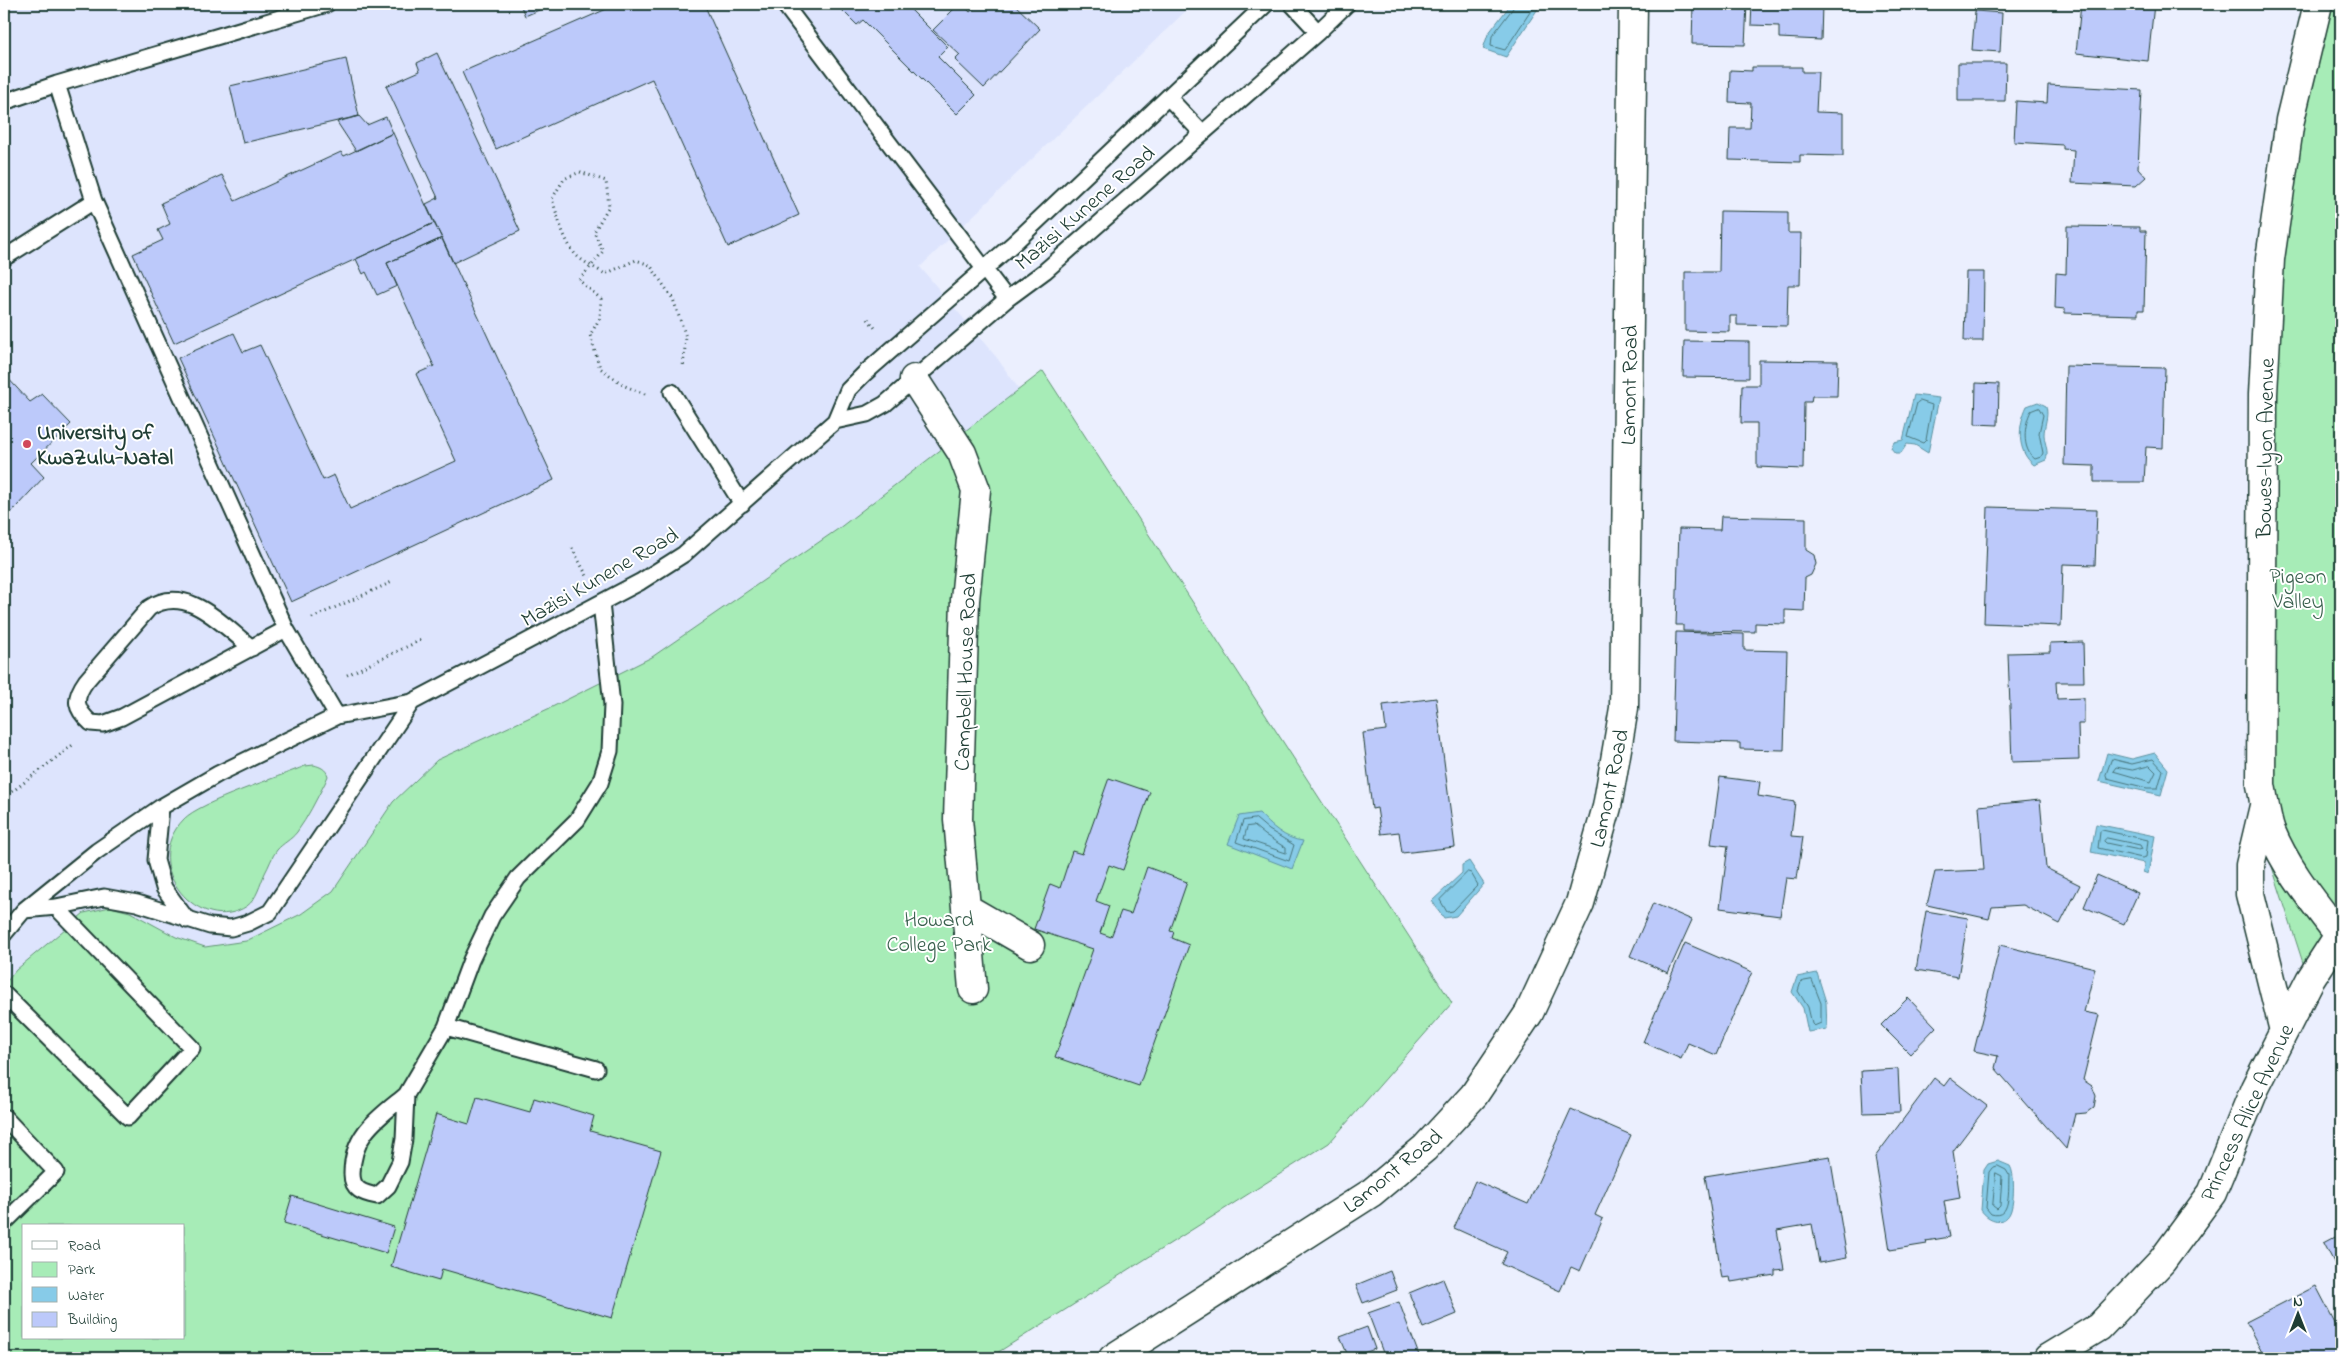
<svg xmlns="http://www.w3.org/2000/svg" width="2345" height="1362" viewBox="0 0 2345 1362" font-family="'Indie Flower',sans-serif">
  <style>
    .built { fill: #dde4fd; fill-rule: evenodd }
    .green { fill: #a7ecb7; stroke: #639476; fill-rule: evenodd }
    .water { fill: #87cbe8; stroke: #5d92a0 }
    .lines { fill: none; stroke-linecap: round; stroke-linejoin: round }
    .shore { stroke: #49767c; stroke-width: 1 }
    .building { fill: #bcc9fa; stroke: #1f3d34 }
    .lane-casing { stroke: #1f3d34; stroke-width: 19 }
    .street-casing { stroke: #1f3d34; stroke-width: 31 }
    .secondary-casing { stroke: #1f3d34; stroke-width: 31 }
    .path { stroke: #1f3d34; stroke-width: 3; stroke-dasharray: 1 4; stroke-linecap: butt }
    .lane { stroke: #fff; stroke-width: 15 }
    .street { stroke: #fff; stroke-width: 28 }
    .secondary { stroke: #fff; stroke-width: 28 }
    .poi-dot { fill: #d1495b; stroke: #fff; stroke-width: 2 }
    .labels { text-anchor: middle; stroke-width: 4; stroke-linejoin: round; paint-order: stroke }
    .street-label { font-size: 22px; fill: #1f3d34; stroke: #fff }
    .poi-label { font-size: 22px; font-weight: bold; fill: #1f3d34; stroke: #fff; text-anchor: start }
    .park-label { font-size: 22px; fill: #3a604e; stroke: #fff }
  </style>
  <rect width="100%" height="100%" fill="#ebeffe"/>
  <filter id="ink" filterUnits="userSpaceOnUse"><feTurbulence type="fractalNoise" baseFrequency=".02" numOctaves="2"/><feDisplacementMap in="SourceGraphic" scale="10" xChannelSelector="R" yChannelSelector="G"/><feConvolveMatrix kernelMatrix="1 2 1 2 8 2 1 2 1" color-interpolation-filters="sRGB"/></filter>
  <g filter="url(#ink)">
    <path class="built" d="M 4,4 L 1193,4 L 920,267 L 997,358 L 1452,1003 L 1329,1143 L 989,1358 L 4,1358 ZM 24,1226 L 184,1226 L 184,1338 L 24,1338 Z"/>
    <path class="green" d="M 2315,4 L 2341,4 L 2341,925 L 2304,966 L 2254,811 L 2257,365 Z
      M 1043,371 L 1452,1003 L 1329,1143 L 989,1358 L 4,1358 L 4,985 L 16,970 L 84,913 L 110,907 L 130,912 L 176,937 L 205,947 L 246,941 L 301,914 L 333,891 L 393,802 L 437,760 L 550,708 L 652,657 L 838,529 ZM 24,1226 L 184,1226 L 184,1338 L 24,1338 Z
      M 314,765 C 321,767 326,769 328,776 L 325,783 C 316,800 308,817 297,832 C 291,840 283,843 277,850 C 272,856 269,866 265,873 C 260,884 257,899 247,906 C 201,937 137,867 184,819 C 200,802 279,777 305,766 Z"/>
    <path class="water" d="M 1511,4 L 1534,4 L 1539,7 L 1506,57 L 1483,49 L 1488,34 Z
      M 1914,395 L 1939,398 L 1928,453 L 1915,445 L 1907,444 L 1901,453 L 1895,453 L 1891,448 L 1894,442 L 1903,440 Z
      M 2038,402 L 2046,406 C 2049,417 2044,424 2044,435 C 2045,445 2049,451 2046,460 L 2034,465 C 2016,451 2018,425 2027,406 Z
      M 2107,753 L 2132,759 L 2155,753 L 2168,769 L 2161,795 L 2099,781 Z
      M 1259,813 C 1271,826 1285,839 1303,841 L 1292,869 L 1228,844 L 1239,816 Z
      M 2096,824 L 2155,836 L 2148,874 L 2143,872 L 2144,863 L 2091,852 Z
      M 1469,861 L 1484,884 L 1456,916 L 1444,918 L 1432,901 L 1462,873 L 1462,865 Z
      M 1817,973 L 1826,1002 L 1827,1029 L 1808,1032 L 1803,1008 L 1792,992 L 1797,977 Z
      M 1998,1161 L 2010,1166 C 2015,1173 2014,1201 2011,1210 C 2006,1227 1988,1221 1981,1210 L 1984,1170 L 1988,1164 Z"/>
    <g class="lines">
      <path class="shore" d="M 1514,4 L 1513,8 L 1492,36 L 1491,46 L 1505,50 L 1532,9 L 1532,4
        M 1920,401 L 1932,405 L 1926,440 L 1923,443 L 1908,437 L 1917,403 Z
        M 2039,408 L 2043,415 L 2039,433 L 2043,453 L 2041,457 L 2035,459 C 2021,449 2024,424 2031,411 Z
        M 2112,759 L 2132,764 L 2153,759 L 2163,770 L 2158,788 L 2147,788 L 2107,778 L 2106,775 Z
        M 2150,766 L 2156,772 L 2151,782 L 2113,771 L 2116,767 L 2132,770 Z
        M 1256,819 L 1269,830 L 1294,845 L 1289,861 L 1236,842 L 1243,821 Z
        M 1254,826 L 1265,835 L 1286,848 L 1286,853 L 1244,839 L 1247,827 Z
        M 2102,830 L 2148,840 L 2146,857 L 2142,858 L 2098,848 L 2100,832 Z
        M 2107,838 L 2140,845 L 2142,849 L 2139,850 L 2106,843 L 2104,841 Z
        M 1468,872 L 1471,873 L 1478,885 L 1453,911 L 1447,912 L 1440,900 Z
        M 1812,980 L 1821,1003 L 1821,1023 L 1814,1026 L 1812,1024 L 1808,1007 L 1798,991 L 1801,982 Z
        M 1998,1166 L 2006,1170 L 2009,1175 C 2008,1189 2012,1220 1991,1214 L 1986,1208 L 1989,1172 L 1992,1168 Z
        M 1996,1173 L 2002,1176 L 2000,1206 L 1997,1209 L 1993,1206 Z"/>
    </g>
    <path class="building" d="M 520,4 L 553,4 L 525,16 Z
      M 618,4 L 704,4 L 799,215 L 728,247 L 652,79 L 496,149 L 462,72 Z
      M 836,4 L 905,4 L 948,47 L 938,57 L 976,95 L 957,114 L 863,20 L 857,25 Z
      M 959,4 L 962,4 L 970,12 L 979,4 L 1014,4 L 1040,29 L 984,88 L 955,60 L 960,55 L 933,30 Z
      M 1693,4 L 1747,4 L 1745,45 L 1692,44 Z
      M 1752,4 L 1822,4 L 1821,40 L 1779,38 L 1779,26 L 1751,25 Z
      M 2081,4 L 2154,4 L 2148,61 L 2076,53 Z
      M 1975,11 L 2002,13 L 2000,52 L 1972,50 Z
      M 437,53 L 520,231 L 453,263 L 426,204 L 438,198 L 386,86 L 420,71 L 417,63 Z
      M 346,59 L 359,116 L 243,143 L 230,86 Z
      M 1958,63 L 2006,63 L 2005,101 L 1958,101 Z
      M 1752,67 L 1802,67 L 1802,72 L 1818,72 L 1816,112 L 1843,113 L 1843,156 L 1800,155 L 1800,162 L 1729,160 L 1730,128 L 1750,128 L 1751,103 L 1729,102 L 1730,70 L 1752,71 Z
      M 2048,85 L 2142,90 L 2138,168 L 2146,177 L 2136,186 L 2072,183 L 2074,150 L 2063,149 L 2063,145 L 2014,142 L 2016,101 L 2047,103 Z
      M 359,116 L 367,125 L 386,117 L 393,133 L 356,151 L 337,122 Z
      M 393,133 L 434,223 L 174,343 L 133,254 L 163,240 L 158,230 L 170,224 L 161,203 L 222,175 L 235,201 L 341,152 L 344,156 Z
      M 1720,211 L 1788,212 L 1788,233 L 1801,233 L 1800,285 L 1788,285 L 1787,326 L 1737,325 L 1737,316 L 1730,316 L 1730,332 L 1685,331 L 1685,272 L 1719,272 Z
      M 434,223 L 442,238 L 387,263 L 397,286 L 377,295 L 366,272 L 363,274 L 356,259 Z
      M 2067,226 L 2140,227 L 2140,231 L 2146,231 L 2144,310 L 2138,310 L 2138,315 L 2065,313 L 2065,309 L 2055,308 L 2056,273 L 2066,274 Z
      M 442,238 L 554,480 L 291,602 L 178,358 L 234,333 L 243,352 L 260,345 L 323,480 L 334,475 L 350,509 L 456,461 L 416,374 L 434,366 L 387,263 Z
      M 1966,272 L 1984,272 L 1983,341 L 1964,341 Z
      M 1684,341 L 1749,342 L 1749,378 L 1683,377 Z
      M 1759,360 L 1838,361 L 1837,396 L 1812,396 L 1811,402 L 1804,402 L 1803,469 L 1757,467 L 1757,423 L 1741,423 L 1742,385 L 1759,385 Z
      M 2066,366 L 2165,368 L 2163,448 L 2146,447 L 2144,482 L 2094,482 L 2094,466 L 2064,465 Z
      M 4,374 L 30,402 L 42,394 L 71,424 L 31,463 L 44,477 L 4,520 Z
      M 1976,383 L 1999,384 L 1998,425 L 1975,424 Z
      M 1988,507 L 2097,510 L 2095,565 L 2063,564 L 2061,626 L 1984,623 Z
      M 1721,516 L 1806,518 L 1806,550 L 1814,555 L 1816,564 L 1811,575 L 1805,578 L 1804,611 L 1785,610 L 1785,624 L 1755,623 L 1755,632 L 1683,631 L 1683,625 L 1676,625 L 1679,529 L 1720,530 Z
      M 1676,632 L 1744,634 L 1744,650 L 1787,651 L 1784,750 L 1740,749 L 1740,743 L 1673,741 Z
      M 2083,642 L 2084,682 L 2056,682 L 2057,699 L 2084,698 L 2084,724 L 2078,724 L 2079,760 L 2012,762 L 2008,653 L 2050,652 L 2050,643 Z
      M 1436,698 L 1455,847 L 1402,853 L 1399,832 L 1381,834 L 1377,808 L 1372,809 L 1363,733 L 1386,730 L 1383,705 Z
      M 1720,777 L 1760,782 L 1758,796 L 1795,802 L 1791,836 L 1803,837 L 1797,879 L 1786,878 L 1780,916 L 1720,908 L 1728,846 L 1711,844 Z
      M 1109,778 L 1150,792 L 1123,870 L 1109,865 L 1096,901 L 1109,906 L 1100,933 L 1111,937 L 1121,911 L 1131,914 L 1147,867 L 1187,882 L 1170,931 L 1174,932 L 1172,938 L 1189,945 L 1139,1086 L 1055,1057 L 1093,949 L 1034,929 L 1050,884 L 1060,888 L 1072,851 L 1082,854 Z
      M 2040,800 L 2046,868 L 2080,885 L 2060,924 L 2023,905 L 1992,907 L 1989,919 L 1927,905 L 1935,872 L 1984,870 L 1979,806 Z
      M 2097,875 L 2138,893 L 2124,924 L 2084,907 Z
      M 1653,903 L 1692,920 L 1668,973 L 1630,956 Z
      M 1926,911 L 1968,918 L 1958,977 L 1916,970 Z
      M 1685,943 L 1752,972 L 1716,1055 L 1688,1043 L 1681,1059 L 1643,1042 Z
      M 2000,945 L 2095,968 L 2084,1012 L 2099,1015 L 2083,1080 L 2092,1086 L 2096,1096 L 2094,1107 L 2086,1113 L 2075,1114 L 2066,1149 L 1995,1068 L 1998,1056 L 1974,1051 Z
      M 1908,998 L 1936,1027 L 1910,1054 L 1881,1025 Z
      M 1898,1069 L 1900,1112 L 1863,1113 L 1861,1071 Z
      M 1934,1078 L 1944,1086 L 1950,1078 L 1987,1106 L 1953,1151 L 1960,1198 L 1944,1201 L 1950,1237 L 1926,1241 L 1927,1244 L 1890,1250 L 1875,1157 Z
      M 477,1097 L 530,1112 L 534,1098 L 594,1116 L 590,1131 L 661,1151 L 612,1318 L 442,1269 L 439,1281 L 391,1267 L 436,1114 L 469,1124 Z
      M 1571,1109 L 1631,1135 L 1595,1215 L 1603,1219 L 1580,1271 L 1571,1267 L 1560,1291 L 1501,1264 L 1507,1252 L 1454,1228 L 1475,1181 L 1528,1204 Z
      M 1830,1156 L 1847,1258 L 1819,1263 L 1812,1224 L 1777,1230 L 1784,1269 L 1775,1270 L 1775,1275 L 1731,1282 L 1730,1277 L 1722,1278 L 1705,1176 Z
      M 292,1196 L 394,1227 L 386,1253 L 284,1223 Z
      M 2341,1234 L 2341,1276 L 2324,1243 Z
      M 1390,1271 L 1397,1290 L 1363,1303 L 1356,1285 Z
      M 1443,1279 L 1457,1314 L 1423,1328 L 1409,1293 Z
      M 2316,1286 L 2341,1334 L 2341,1358 L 2265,1358 L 2246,1322 Z
      M 1399,1302 L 1420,1358 L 1385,1358 L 1368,1313 Z
      M 1367,1327 L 1375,1349 L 1349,1358 L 1340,1337 Z"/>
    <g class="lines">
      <defs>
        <path id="lane" d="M 784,4 L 1007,299
          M 1292,4 L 1318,32
          M 57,84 L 94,201 L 286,629 L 337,716
          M 1168,97 L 1202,133
          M 4,102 L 57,84 L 327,4
          M 4,258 L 94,201
          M 672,392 L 742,504
          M 835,421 L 867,414 L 885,404 L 1007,299 L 1045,271 L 1318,32 L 1347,4
          M 252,648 C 222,625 187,583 149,608 L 86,681 C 73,699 75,709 91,723 L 103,724 L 122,717 L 286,629
          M 161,807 L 156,860 L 164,888 L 187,920
          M 24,910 L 56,907 L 104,897 L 137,903 L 210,926 L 231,928 L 248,923 L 270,912 L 412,702
          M 4,934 L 24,910 L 97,851 L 161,807 L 218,774 L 337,716 L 412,702 L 640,582 L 684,554 L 835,421 L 848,390 L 865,373 L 1014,243 L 1266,4
          M 4,994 L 128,1117 L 192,1048 L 56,907
          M 446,1027 L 596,1069
          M 406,1095 C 378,1118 352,1134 352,1174 C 352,1190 363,1193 377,1196 L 388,1186 L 400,1162 L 404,1139 L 406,1095 L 446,1027 L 471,960 L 492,916 L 518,878 L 577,820 L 600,783 L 610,751 L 612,705 L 601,603
          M 4,1117 L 56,1172 L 4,1223"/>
        <path id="street" d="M 2318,4 L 2290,120 L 2270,259 L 2263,394 L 2261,785 C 2264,800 2266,817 2271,831 C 2287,870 2314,902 2339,935
          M 914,379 L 962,453 L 976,490 L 965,600 L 958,819 L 966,908 L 1030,945
          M 2264,806 L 2250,865 L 2250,894 L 2284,1031
          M 966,908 L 973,989
          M 2048,1358 L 2099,1327 L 2162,1261 L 2212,1193 L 2255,1088 L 2310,980 L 2341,932"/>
        <path id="secondary" d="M 1113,1358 L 1371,1193 L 1425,1148 L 1474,1095 L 1529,1013 L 1580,903 L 1607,807 L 1624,708 L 1633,4"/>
      </defs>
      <use href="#lane" class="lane-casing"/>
      <use href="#street" class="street-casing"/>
      <use href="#secondary" class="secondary-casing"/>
      <path class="path" d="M 868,319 L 875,328
        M 645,394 L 625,386 L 600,368 L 590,335 L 600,318 L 601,299 L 579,280 C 587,271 596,261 603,251 L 594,232 L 609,206 L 606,181 L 580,172 L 564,179 L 552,199 C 558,217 563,239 575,254 C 582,262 596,268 605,274 L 636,260 L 650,265 L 673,299 L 686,337 L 683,367
        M 572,548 L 588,578
        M 312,618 L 392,582
        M 347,675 L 421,640
        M 4,798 L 74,744"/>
      <use href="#lane" class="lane"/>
      <use href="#street" class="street"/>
      <use href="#secondary" class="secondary"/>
    </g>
  </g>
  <circle class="poi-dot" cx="27" cy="444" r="5"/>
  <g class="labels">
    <g class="street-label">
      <text transform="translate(1084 207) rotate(-41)" y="8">Mazisi Kunene Road</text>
      <text transform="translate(1628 385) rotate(-89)" y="8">Lamont Road</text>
      <text transform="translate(2264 448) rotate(-89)" y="8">Bowes-lyon Avenue</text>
      <text transform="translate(599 576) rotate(-30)" y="8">Mazisi Kunene Road</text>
      <text transform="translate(964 672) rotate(-88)" y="8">Campbell House Road</text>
      <text transform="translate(1608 788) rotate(-78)" y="8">Lamont Road</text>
      <text transform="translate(2246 1112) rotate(-65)" y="8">Princess Alice Avenue</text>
      <text transform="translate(1392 1170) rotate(-39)" y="8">Lamont Road</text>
    </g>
    <g class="poi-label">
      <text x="37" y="439">University of<tspan x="37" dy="25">KwaZulu-Natal</tspan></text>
    </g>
    <g class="park-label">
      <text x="2298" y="583">Pigeon<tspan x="2298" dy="25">Valley</tspan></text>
      <text x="939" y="926">Howard<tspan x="939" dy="25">College Park</tspan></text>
    </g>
  </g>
  <rect width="2345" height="1362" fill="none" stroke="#fff" stroke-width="20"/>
  <rect x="10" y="10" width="2325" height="1342" fill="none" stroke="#1f3d34" stroke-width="2" filter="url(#ink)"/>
  <rect x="22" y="1224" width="162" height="115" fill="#ffffff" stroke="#a5b1ae"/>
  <rect x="32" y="1241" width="25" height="8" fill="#ffffff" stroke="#a5b1ae"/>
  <text x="68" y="1250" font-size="15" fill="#1f3d34">Road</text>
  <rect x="32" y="1262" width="25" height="15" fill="#a7ecb7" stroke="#a5b1ae"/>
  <text x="68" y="1274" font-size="15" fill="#1f3d34">Park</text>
  <rect x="32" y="1287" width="25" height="15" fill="#87cbe8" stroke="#a5b1ae"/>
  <text x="68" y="1300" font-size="15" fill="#1f3d34">Water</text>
  <rect x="32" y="1312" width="25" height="15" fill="#bcc9fa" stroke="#a5b1ae"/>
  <text x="68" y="1324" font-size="15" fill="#1f3d34">Building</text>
  <g transform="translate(2298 1314)" stroke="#ffffff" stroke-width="4" paint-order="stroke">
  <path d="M0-4L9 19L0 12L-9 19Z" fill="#1f3d34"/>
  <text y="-8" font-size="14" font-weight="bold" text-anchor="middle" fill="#1f3d34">N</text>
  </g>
</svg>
